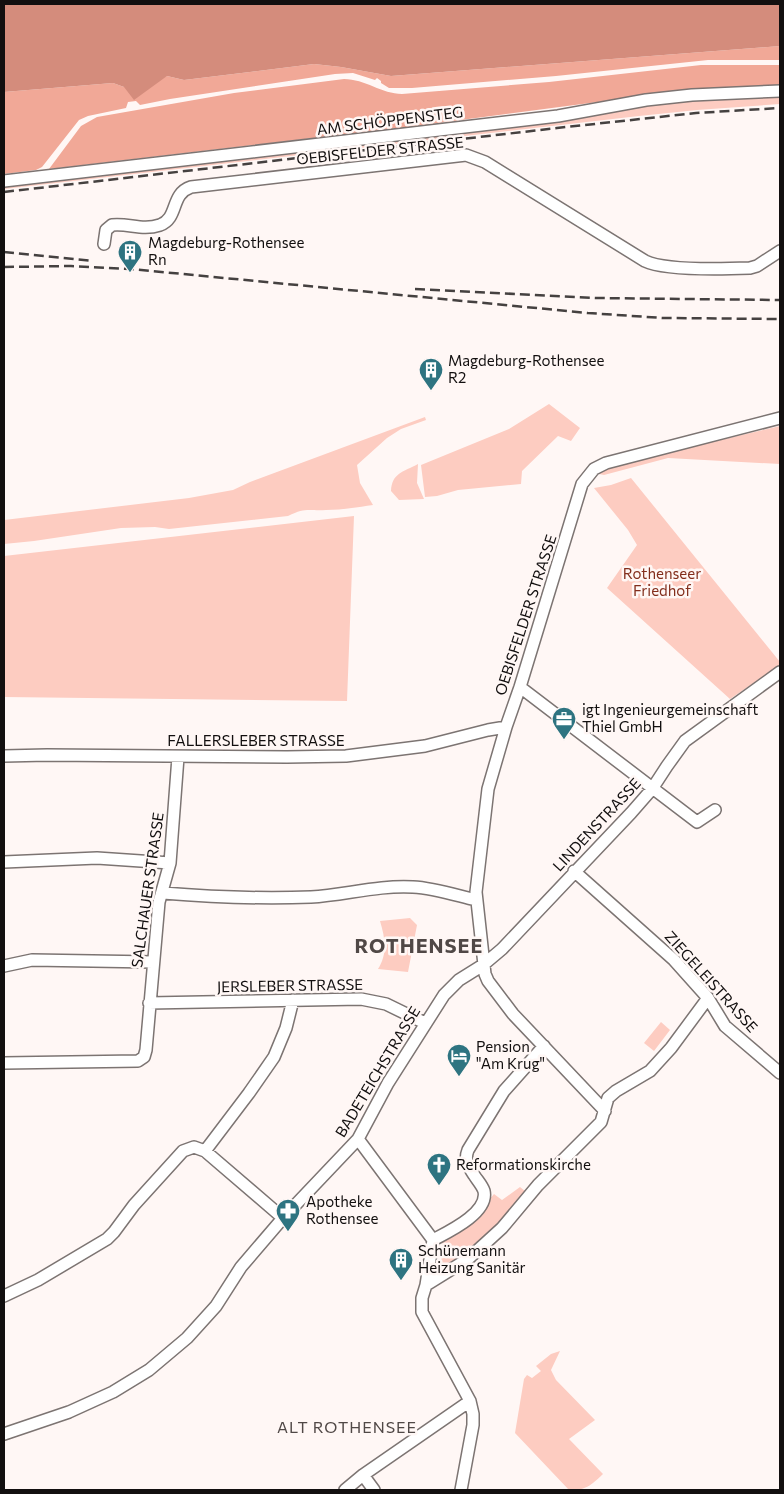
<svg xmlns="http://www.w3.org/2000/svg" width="784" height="1494" viewBox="0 0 784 1494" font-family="Commissioner,sans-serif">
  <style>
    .green { fill: #fdccc1 }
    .forest { fill: #f1a897 }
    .water { fill: #d48c7c }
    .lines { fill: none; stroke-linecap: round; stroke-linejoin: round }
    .minor-casing { stroke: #7c7472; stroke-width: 14 }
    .minor { stroke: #fff; stroke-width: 11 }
    .rail { stroke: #454140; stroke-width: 2.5; stroke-dasharray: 10 5; stroke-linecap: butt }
    .labels { text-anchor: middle; stroke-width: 5; stroke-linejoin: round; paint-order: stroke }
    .street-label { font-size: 15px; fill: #120f0f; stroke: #fff7f5 }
    .poi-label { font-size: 15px; fill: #120f0f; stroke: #fff7f5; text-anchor: start }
    .park-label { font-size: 15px; fill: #832e1c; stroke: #fff7f5 }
    .neighbourhood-label { font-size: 16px; letter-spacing: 1px; fill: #504846; stroke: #fff7f5 }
    .district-label { font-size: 20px; font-weight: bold; letter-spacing: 1px; fill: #504846; stroke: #fff7f5 }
  </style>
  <rect width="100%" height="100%" fill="#fff7f5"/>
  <path class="green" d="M 780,94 L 780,104 L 697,110 L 639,116 L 4,189 L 4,183 L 594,115 L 637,105 L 696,99 Z
    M 549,404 L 580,428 L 571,441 L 558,436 L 522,471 L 521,484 L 458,490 L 437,496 L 425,497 L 421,465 L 509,429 Z
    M 425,417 L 426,420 L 401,429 L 387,438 L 357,465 L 360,483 L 373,505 C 358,507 342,510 326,510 C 308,511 306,507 288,516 L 169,529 L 155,527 L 121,528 L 34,541 L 4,544 L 4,520 L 189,498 L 233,490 L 250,482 Z
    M 780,426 L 780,464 L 668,458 L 604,475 L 599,474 L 600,470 L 674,451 Z
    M 418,464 L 417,483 L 424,499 L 399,500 L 391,491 C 392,473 403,472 418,464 Z
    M 631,478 L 780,662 L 780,665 L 730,699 L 607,588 L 637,545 L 628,530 L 594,488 L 611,485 Z
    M 354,516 L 347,701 L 4,697 L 4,556 Z
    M 410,918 L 417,925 L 408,972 L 378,969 C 388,953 385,938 380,921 Z
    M 661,1022 L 670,1030 L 654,1051 L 644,1043 Z
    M 520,1187 L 525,1191 L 499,1224 L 471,1253 L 440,1273 L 443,1239 L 472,1220 L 494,1194 L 502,1200 Z
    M 560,1351 L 551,1370 L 556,1380 L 595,1420 L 569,1439 L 603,1474 C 590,1486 587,1490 569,1490 L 515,1433 L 524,1379 L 527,1375 L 532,1378 L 541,1371 L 536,1366 L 551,1354 Z"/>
  <path class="forest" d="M 780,46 L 780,60 L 708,60 L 556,76 L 412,88 L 389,88 L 381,83 L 381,81 L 377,78 L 375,80 L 353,73 L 335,74 L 170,99 L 140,105 L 136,101 L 128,102 L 126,108 L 88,116 L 79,120 L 42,167 L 36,170 L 4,174 L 4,92 L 113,83 L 124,87 L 167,76 L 184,80 L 314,64 L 341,67 L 391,76 Z
    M 701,65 L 780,65 L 780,87 L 651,95 L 423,125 L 49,169 L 81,126 L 97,117 L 234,93 L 344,79 C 365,79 382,94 402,94 L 549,82 Z"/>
  <path class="water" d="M 4,4 L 780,4 L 780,46 L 391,76 L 341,67 L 314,64 L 184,80 L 167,76 L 134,100 L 124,87 L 113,83 L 4,92 Z"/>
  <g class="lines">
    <defs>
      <path id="minor" d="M 4,181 L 558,116 L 646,100 L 692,95 L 780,91
        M 104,244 L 106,230 L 112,225 C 129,223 142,231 160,225 C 179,218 170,194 191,187 L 466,155 L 485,162 L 645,261 C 666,271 725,269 750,268 L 757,266 L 780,251
        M 520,687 L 697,822 L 715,810
        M 4,756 L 47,755 L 287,757 L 346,756 L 425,746 L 488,730 L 506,727
        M 4,862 L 97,858 L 170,863
        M 574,871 L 674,960 L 708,998 L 725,1026 L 780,1073
        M 163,893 C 212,897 261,899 311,897 C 345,895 378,885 413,887 C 434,888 455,895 476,900
        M 4,966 L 32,960 L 153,962
        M 149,1003 L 361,999 L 386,1004 L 425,1023
        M 4,1063 L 138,1061 L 144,1057 L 146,1050 L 159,902 L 170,863 L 178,757
        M 605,1111 L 513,1014 L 488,981 L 485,974 L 476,892 L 488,789 L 506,727 L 520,687 L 582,484 L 594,469 L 606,463 L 780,418
        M 358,1139 L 433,1240 L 426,1285 L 422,1298 L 422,1312 L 470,1401 L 473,1414 L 473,1425 L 461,1490
        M 205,1151 L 249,1093 L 274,1057 L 286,1028 L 293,1000
        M 433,1240 C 448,1232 489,1213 484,1191 C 482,1185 477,1180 474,1175 C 468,1166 464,1160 468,1150 L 504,1091 L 544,1046
        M 426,1285 L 468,1259 L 502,1228 L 538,1185 L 601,1122 L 608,1098 L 616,1091 L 650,1071 L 671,1048 L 708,998
        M 4,1296 L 38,1280 L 107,1239 L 114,1232 L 134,1205 L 183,1151 L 194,1147 L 205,1151 L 283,1218
        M 4,1434 L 69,1412 L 113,1392 L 149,1370 L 187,1338 L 216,1306 L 241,1267 L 283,1218 L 358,1139 L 388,1083 L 444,995 L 459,980 L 483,965 L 502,949 L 631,813 L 652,789 L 667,766 L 685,741 L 780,672
        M 363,1475 L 374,1490
        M 345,1490 L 363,1475 L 470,1401"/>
    </defs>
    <use href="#minor" class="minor-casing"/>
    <use href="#minor" class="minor"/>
    <path class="rail" d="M 4,192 L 557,128 L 696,113 L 780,108
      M 4,252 L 93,261
      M 4,267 L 71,266 L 131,269 L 588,313 L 663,318 L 780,319
      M 415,289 L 596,298 L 780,300"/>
  </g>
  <defs>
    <symbol id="building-pin" viewBox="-11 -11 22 30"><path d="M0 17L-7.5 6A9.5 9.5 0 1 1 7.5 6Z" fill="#2e7481" stroke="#fff7f5"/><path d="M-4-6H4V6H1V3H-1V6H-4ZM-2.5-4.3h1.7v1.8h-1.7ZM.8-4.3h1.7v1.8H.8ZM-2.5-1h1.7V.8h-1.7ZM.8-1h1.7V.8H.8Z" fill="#fff"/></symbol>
    <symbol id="office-pin" viewBox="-11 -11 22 30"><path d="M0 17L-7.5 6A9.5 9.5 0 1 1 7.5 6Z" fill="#2e7481" stroke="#fff7f5"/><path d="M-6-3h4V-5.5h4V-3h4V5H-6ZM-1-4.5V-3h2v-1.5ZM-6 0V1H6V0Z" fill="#fff"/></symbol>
    <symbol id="hotel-pin" viewBox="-11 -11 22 30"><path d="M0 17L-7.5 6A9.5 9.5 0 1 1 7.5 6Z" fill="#2e7481" stroke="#fff7f5"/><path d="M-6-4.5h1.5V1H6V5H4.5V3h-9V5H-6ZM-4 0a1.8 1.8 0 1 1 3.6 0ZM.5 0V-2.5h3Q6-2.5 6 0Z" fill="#fff"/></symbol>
    <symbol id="church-pin" viewBox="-11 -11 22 30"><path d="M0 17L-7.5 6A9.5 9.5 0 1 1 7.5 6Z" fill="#2e7481" stroke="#fff7f5"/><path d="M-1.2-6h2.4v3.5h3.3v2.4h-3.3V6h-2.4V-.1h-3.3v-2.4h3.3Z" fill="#fff"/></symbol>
    <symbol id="pharmacy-pin" viewBox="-11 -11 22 30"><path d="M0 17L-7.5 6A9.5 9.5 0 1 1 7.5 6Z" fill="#2e7481" stroke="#fff7f5"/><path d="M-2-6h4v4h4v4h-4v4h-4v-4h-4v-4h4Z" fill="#fff"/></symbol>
  </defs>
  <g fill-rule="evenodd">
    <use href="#building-pin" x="116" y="238" width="28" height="38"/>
    <use href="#building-pin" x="417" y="356" width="28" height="38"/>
    <use href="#office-pin" x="550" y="705" width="28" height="38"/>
    <use href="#hotel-pin" x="445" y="1042" width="28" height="38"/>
    <use href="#church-pin" x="425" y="1151" width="28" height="38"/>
    <use href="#pharmacy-pin" x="274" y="1197" width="28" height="38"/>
    <use href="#building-pin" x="387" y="1246" width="28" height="38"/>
  </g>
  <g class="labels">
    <g class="street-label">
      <text transform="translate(390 121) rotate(-7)" y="5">AM SCHÖPPENSTEG</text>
      <text transform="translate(380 151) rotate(-6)" y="5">OEBISFELDER STRASSE</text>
      <text transform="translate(526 615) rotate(-72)" y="5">OEBISFELDER STRASSE</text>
      <text x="256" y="746">FALLERSLEBER STRASSE</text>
      <text transform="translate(597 825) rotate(-47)" y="5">LINDENSTRASSE</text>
      <text transform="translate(148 890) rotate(-82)" y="5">SALCHAUER STRASSE</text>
      <text transform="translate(711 982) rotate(48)" y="5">ZIEGELEISTRASSE</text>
      <text transform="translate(290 986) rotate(-1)" y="5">JERSLEBER STRASSE</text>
      <text transform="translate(378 1072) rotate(-59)" y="5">BADETEICHSTRASSE</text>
    </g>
    <g class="poi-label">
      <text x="148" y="248">Magdeburg-Rothensee<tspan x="148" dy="17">Rn</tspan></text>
      <text x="448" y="366">Magdeburg-Rothensee<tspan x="448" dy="17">R2</tspan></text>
      <text x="582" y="715">igt Ingenieurgemeinschaft<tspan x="582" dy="17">Thiel GmbH</tspan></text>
      <text x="476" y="1052">Pension<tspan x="476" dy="17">"Am Krug"</tspan></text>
      <text x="456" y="1170">Reformationskirche</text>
      <text x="306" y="1207">Apotheke<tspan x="306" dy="17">Rothensee</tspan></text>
      <text x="418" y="1256">Schünemann<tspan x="418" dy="17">Heizung Sanitär</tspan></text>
    </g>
    <g class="park-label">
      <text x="662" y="579">Rothenseer<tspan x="662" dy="17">Friedhof</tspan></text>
    </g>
    <g class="neighbourhood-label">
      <text x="347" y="1433">ALT ROTHENSEE</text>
    </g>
    <g class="district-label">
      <text x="419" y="953">ROTHENSEE</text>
    </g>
  </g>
  <rect width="784" height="1494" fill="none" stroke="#120f0f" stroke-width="10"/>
</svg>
